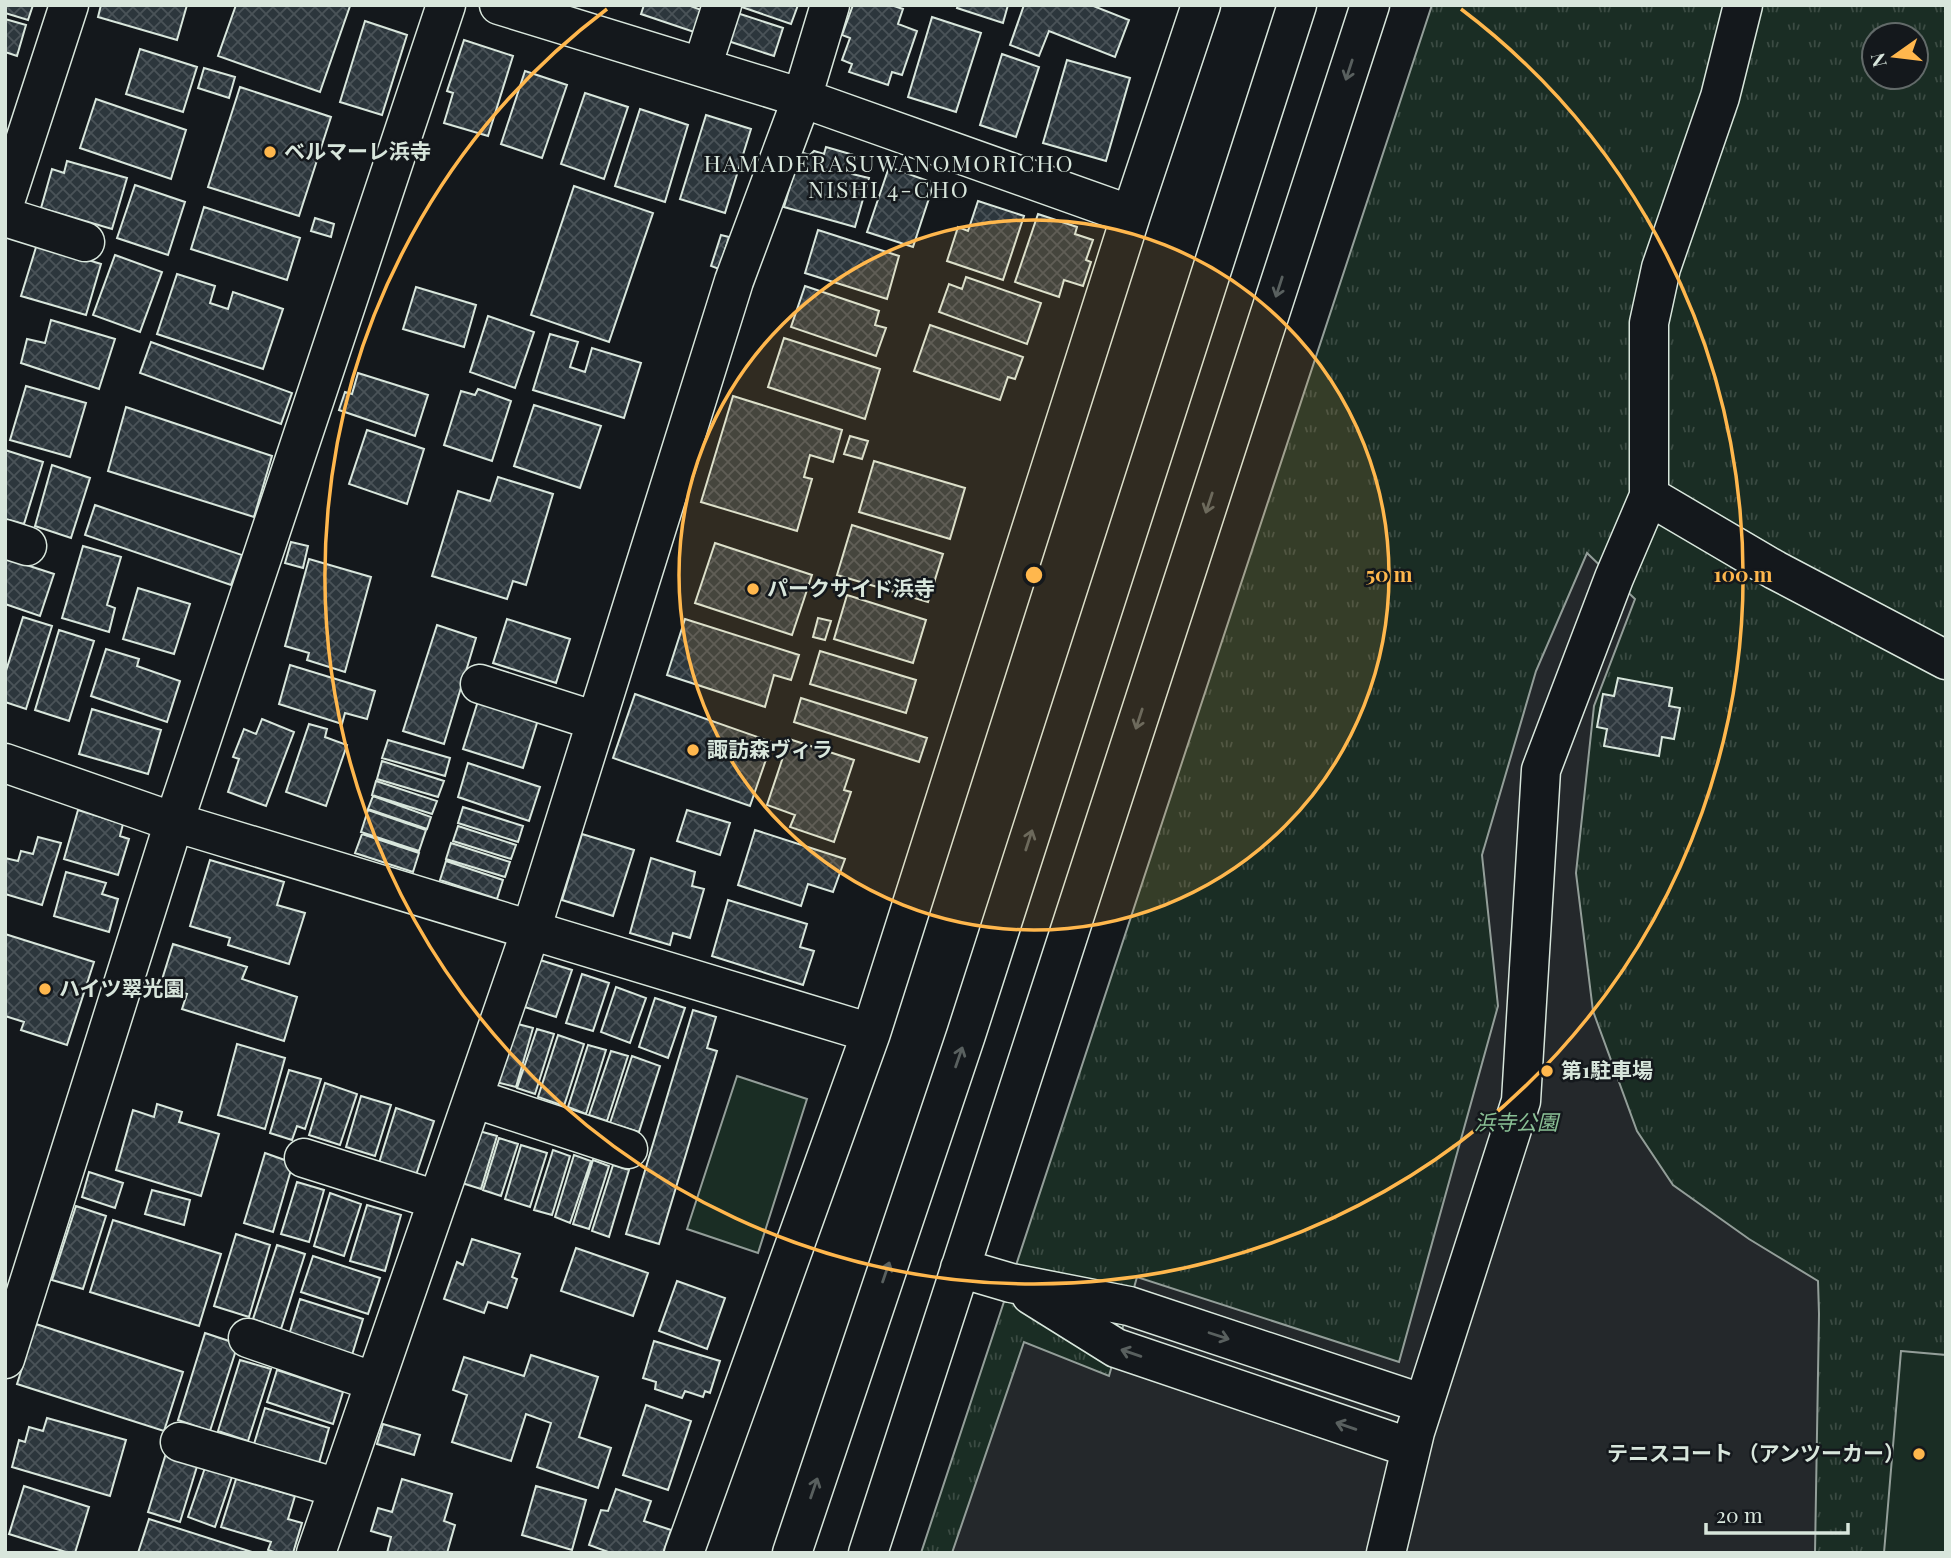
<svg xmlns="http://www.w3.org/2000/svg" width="1951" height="1558" viewBox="0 0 1951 1558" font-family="'Playfair Display','Noto Sans JP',serif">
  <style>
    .park { fill: url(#park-tufts); stroke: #939e99; stroke-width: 2; fill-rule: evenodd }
    .pitch { fill: #1a2d24; stroke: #939e99; stroke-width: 2 }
    .parking { fill: #24282b; stroke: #939e99; stroke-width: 2 }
    .building { fill: url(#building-cross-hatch); stroke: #d8e6dc; stroke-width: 2 }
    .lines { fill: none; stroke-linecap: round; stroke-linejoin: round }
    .minor-casing { stroke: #d8e6dc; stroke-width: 41 }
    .minor { stroke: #14181c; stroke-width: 38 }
    .oneway { stroke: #59605f }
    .ring { fill: none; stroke: #ffb74d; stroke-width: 3.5 }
    .poi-dot { fill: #ffb74d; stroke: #14181c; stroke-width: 2.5 }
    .labels { text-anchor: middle; stroke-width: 5; stroke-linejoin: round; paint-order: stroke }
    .poi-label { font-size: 21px; font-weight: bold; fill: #d8e6dc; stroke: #14181c; text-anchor: start }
    .park-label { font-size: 21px; font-style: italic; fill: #8ac095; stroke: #14181c }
    .neighbourhood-label { font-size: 23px; letter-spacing: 2px; fill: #d8e6dc; stroke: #14181c }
    .centre { fill: #ffb74d; stroke: #14181c; stroke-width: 3.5 }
    .ring-label { font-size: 21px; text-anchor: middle; font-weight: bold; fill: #ffb74d; stroke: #14181c; stroke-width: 5; stroke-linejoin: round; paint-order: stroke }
  </style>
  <defs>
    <pattern id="park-tufts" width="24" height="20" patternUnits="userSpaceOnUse" patternTransform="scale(1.75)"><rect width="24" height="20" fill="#1a2d24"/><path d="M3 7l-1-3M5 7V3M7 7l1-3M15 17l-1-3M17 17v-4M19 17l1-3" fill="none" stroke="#3b4b43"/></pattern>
    <pattern id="building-cross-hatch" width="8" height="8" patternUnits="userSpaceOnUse" patternTransform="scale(1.75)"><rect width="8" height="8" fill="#2c363c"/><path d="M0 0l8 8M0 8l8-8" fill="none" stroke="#4a5358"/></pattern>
  </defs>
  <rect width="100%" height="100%" fill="#14181c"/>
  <path class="park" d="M 1432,5 L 1946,5 L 1946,1553 L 921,1553 ZM 1874,35 L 1916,35 L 1916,77 L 1874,77 Z"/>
  <path class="pitch" d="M 737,1076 L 807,1099 L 758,1253 L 687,1229 Z
    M 1901,1351 L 1946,1355 L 1946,1553 L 1884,1553 Z"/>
  <path class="parking" d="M 1587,553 L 1635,599 L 1594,706 L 1576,873 L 1593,1011 L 1637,1131 L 1673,1185 L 1749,1239 L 1818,1281 L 1819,1314 L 1815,1553 L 952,1553 L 1024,1342 L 1109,1376 L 1137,1277 L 1399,1362 L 1498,1006 L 1482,855 L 1536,671 Z"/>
  <path class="building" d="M 5,5 L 33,5 L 28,20 L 5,13 Z
    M 101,5 L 187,5 L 177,40 L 98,17 Z
    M 236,5 L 350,6 L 320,92 L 218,56 Z
    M 644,5 L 688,5 L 704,11 L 697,33 L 641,14 Z
    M 736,5 L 798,5 L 791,24 Z
    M 853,5 L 891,5 L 903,9 L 898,24 L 917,31 L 902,75 L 892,72 L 888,85 L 849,72 L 852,64 L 842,60 L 850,38 L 842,35 Z
    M 958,5 L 1008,5 L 1003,23 L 957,8 Z
    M 1024,5 L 1091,5 L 1129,20 L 1115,57 L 1049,31 L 1039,56 L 1010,45 Z
    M 731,11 L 783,28 L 774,56 L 722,39 Z
    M 932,17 L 981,33 L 956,112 L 908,97 Z
    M 5,19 L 26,25 L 17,56 L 5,52 Z
    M 365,21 L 407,35 L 382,115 L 340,102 Z
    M 464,40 L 513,56 L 488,136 L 444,123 L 453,93 L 447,91 Z
    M 140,49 L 197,67 L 183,112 L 126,94 Z
    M 1002,54 L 1039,67 L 1016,137 L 980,125 Z
    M 1067,60 L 1130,78 L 1106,161 L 1043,143 Z
    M 204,68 L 235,77 L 229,98 L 198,88 Z
    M 525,71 L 567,85 L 542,158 L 501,144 Z
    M 240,87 L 331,117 L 299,216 L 208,187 Z
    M 585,93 L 628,107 L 604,179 L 561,164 Z
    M 96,99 L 186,130 L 171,179 L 80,148 Z
    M 640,109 L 688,125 L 665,202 L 615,186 Z
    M 706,115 L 751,129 L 725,213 L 680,199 Z
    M 826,147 L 857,156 L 852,174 L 869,178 L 855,227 L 784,207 L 800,152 L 810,155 L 814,151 L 824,154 Z
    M 67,161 L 127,178 L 112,229 L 41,208 L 52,169 L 64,173 Z
    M 889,167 L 934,183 L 913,247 L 867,232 Z
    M 135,185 L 185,202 L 168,255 L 117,238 Z
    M 574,186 L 653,213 L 609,342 L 531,315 Z
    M 978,201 L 1024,216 L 1003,280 L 947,261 L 958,227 L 968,231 Z
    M 204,207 L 300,238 L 287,280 L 191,249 Z
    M 1038,214 L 1077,227 L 1075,234 L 1093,240 L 1086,260 L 1091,262 L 1083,286 L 1064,280 L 1059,297 L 1015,282 Z
    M 315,218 L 334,224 L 331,237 L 311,231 Z
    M 818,230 L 899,256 L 887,299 L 805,273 Z
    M 721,235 L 729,237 L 719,269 L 711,266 Z
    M 37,244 L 101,264 L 86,315 L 21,296 Z
    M 115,255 L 162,272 L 140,332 L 93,315 Z
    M 177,274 L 215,286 L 210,303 L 228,309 L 233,292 L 283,309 L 263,369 L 157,334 Z
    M 966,277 L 1041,303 L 1027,344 L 939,312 L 949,284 L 962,289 Z
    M 805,286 L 879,311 L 875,325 L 886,328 L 876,356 L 791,327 Z
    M 416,287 L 476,305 L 464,347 L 403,329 Z
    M 488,316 L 534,332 L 515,388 L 470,372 Z
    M 51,320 L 115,339 L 99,389 L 21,363 L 27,339 L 45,343 Z
    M 930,325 L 1023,357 L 1015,379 L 1008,377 L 1000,400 L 914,371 Z
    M 550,334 L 578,342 L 570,367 L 585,372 L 592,348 L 641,363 L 624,418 L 533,390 Z
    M 784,338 L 880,369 L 865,419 L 768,387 Z
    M 151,342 L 292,393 L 281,424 L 140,373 Z
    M 358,373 L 428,395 L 415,436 L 339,410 L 345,392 L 352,394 Z
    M 26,386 L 86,403 L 70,457 L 10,440 Z
    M 478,389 L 511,401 L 492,461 L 444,445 L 461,391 L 475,395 Z
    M 733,396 L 842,430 L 833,462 L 810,455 L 804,477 L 812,479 L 797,531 L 701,502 Z
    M 534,405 L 601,426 L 580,488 L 514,466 Z
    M 126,407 L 272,456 L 254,517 L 108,471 Z
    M 367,430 L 424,449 L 407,504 L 349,484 Z
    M 850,436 L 868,441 L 862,459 L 844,454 Z
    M 5,450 L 43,462 L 24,524 L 5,519 Z
    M 874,461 L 965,488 L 950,539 L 859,512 Z
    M 52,465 L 90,478 L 71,538 L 35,526 Z
    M 498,477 L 553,494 L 526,585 L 513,581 L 507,599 L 432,576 L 458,491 L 490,501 Z
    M 95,505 L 242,555 L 231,585 L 85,535 Z
    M 852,525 L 943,554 L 928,602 L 837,575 Z
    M 291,542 L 308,546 L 303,568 L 285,563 Z
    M 715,543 L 812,575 L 792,635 L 695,603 Z
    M 83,546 L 121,557 L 107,605 L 115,608 L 109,632 L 62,618 Z
    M 5,558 L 54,574 L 40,616 L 5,604 Z
    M 309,559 L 371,577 L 345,672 L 307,660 L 309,653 L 285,646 Z
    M 138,588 L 190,604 L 174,654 L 123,639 Z
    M 847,595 L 926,620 L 913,663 L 834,639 Z
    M 23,617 L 52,626 L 26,709 L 5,702 L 5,674 Z
    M 818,618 L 831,621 L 825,640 L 813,637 Z
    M 507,619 L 570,639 L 556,683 L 493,663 Z
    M 685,619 L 799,655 L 791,680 L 774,675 L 765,707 L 667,675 Z
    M 437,625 L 476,638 L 444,744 L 403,731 Z
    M 59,630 L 94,641 L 69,721 L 35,710 Z
    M 106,649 L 139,659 L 137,666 L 180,681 L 167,722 L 91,696 Z
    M 820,651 L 916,680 L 906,713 L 810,684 Z
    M 290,665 L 375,691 L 367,719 L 345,713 L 342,724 L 279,704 Z
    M 1618,678 L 1672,688 L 1669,706 L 1680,708 L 1674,739 L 1662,737 L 1659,756 L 1604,746 L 1607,729 L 1597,727 L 1603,694 L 1614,696 Z
    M 635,694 L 772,742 L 750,806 L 613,758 Z
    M 801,698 L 927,738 L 919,762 L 794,722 Z
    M 478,701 L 538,720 L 523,768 L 463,749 Z
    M 92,709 L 161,730 L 148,774 L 79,754 Z
    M 262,719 L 294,732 L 266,806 L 228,792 L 239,759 L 233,757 L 244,729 L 256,734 Z
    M 309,724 L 327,729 L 325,737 L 347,745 L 326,806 L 286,792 Z
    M 789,739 L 854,760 L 844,790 L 851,792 L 834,842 L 790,827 L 795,815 L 767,805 Z
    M 388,740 L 450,758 L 445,776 L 382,758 Z
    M 382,761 L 444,781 L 438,797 L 377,779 Z
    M 468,763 L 540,787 L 529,821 L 458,797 Z
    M 376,781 L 437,801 L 432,814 L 372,795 Z
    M 373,796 L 431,817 L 427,829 L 368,809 Z
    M 463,807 L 523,826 L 518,842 L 458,823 Z
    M 78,810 L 123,824 L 120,836 L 129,839 L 118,875 L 64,859 Z
    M 368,810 L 426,830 L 419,851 L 361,832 Z
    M 687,810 L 730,823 L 720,855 L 677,841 Z
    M 458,826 L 516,845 L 511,859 L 453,841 Z
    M 755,830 L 845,859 L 833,892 L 808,884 L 801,906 L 738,885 Z
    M 362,834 L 419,853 L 413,872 L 355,853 Z
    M 582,834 L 634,850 L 613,916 L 562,900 Z
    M 38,837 L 61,843 L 42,905 L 5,894 L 5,858 L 18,861 L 21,851 L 33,854 Z
    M 451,843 L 510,862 L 505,877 L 446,859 Z
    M 651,858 L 695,872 L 692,886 L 704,889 L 690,938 L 673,933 L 670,945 L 630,933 Z
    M 210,860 L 284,882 L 277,905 L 305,913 L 289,964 L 228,945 L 230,938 L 190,926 Z
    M 446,861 L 503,880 L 497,899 L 440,880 Z
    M 66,872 L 106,883 L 102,894 L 118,899 L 109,932 L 54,916 Z
    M 728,900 L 807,924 L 800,947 L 814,951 L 803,985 L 712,956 Z
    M 5,934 L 94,962 L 67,1045 L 21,1030 L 24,1022 L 5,1016 Z
    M 173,944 L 247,967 L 242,979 L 297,997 L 284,1041 L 182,1009 L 187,994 L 160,986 Z
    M 540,960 L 572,970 L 556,1017 L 525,1007 Z
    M 582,974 L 609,983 L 593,1031 L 566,1023 Z
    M 616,987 L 646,998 L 630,1043 L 601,1032 Z
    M 655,998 L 685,1008 L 668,1058 L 639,1047 Z
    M 693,1010 L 716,1017 L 707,1048 L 717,1051 L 659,1244 L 626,1234 Z
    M 514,1023 L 533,1028 L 516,1087 L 496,1082 Z
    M 537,1029 L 554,1034 L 535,1094 L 517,1088 Z
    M 558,1035 L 584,1044 L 564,1106 L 538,1097 Z
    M 237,1044 L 285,1058 L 265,1129 L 218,1115 Z
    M 588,1045 L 606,1050 L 586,1114 L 568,1107 Z
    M 611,1051 L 628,1056 L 607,1121 L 589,1115 Z
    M 632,1056 L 660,1066 L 639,1132 L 610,1123 Z
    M 289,1070 L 321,1079 L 305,1129 L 297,1126 L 292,1140 L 270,1133 Z
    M 325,1083 L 357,1094 L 340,1145 L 309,1135 Z
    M 361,1096 L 391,1105 L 375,1156 L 346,1147 Z
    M 157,1104 L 182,1112 L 179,1122 L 219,1134 L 201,1196 L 116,1170 L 133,1110 L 154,1117 Z
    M 396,1108 L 434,1121 L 416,1175 L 379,1163 Z
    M 479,1131 L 497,1136 L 481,1189 L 462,1183 Z
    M 499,1138 L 518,1144 L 501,1196 L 483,1190 Z
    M 521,1145 L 547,1153 L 530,1207 L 505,1199 Z
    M 553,1150 L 570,1156 L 552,1215 L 534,1210 Z
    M 265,1153 L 293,1163 L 273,1232 L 244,1223 Z
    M 574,1155 L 591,1161 L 570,1223 L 555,1217 Z
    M 593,1160 L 609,1166 L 589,1229 L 573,1224 Z
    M 613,1165 L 629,1170 L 609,1237 L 592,1231 Z
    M 89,1172 L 123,1183 L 115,1208 L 82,1197 Z
    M 297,1182 L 324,1190 L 309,1242 L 281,1234 Z
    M 152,1190 L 190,1200 L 184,1225 L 145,1214 Z
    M 330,1193 L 361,1204 L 344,1256 L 314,1246 Z
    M 367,1205 L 401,1215 L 385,1271 L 350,1261 Z
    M 76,1206 L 106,1216 L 83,1289 L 52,1280 Z
    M 113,1220 L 221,1254 L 199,1326 L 90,1292 Z
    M 236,1234 L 270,1245 L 249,1317 L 214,1306 Z
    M 472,1239 L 520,1254 L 512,1277 L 517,1279 L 507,1308 L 488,1302 L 484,1313 L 444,1299 L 457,1262 L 463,1265 Z
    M 277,1245 L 305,1254 L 281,1329 L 253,1319 Z
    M 576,1248 L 648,1273 L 633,1316 L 561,1291 Z
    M 313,1256 L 380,1278 L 368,1314 L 301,1292 Z
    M 677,1281 L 725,1298 L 707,1349 L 659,1331 Z
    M 300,1299 L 363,1319 L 352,1355 L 289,1335 Z
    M 36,1324 L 183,1372 L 164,1431 L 17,1384 Z
    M 205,1333 L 238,1344 L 210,1431 L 178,1420 Z
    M 654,1341 L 720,1361 L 710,1393 L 705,1391 L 703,1397 L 685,1391 L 682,1398 L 655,1389 L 656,1382 L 643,1378 Z
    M 531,1355 L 598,1377 L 579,1437 L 611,1448 L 598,1488 L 537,1467 L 551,1423 L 526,1414 L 511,1461 L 452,1442 L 467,1395 L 453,1390 L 464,1357 L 524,1376 Z
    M 240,1360 L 271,1369 L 248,1441 L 218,1431 Z
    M 277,1370 L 343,1392 L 333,1424 L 267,1402 Z
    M 646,1405 L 691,1421 L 668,1490 L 623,1475 Z
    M 265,1408 L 329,1428 L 319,1463 L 254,1444 Z
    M 47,1418 L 126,1440 L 110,1496 L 12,1467 L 19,1440 L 25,1442 L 29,1427 L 43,1431 Z
    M 383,1424 L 420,1435 L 414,1455 L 377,1444 Z
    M 167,1450 L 199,1460 L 180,1522 L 148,1512 Z
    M 207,1462 L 234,1471 L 215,1527 L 188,1517 Z
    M 236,1479 L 295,1496 L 288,1519 L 302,1523 L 293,1553 L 277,1553 L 268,1550 L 271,1542 L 221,1527 Z
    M 402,1479 L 452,1494 L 444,1521 L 455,1525 L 447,1553 L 387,1553 L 391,1537 L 371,1531 L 378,1508 L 392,1512 Z
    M 24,1486 L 89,1507 L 75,1553 L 69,1553 L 9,1534 Z
    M 536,1486 L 586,1500 L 572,1550 L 522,1535 Z
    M 616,1489 L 651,1501 L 644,1521 L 671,1530 L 663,1553 L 611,1553 L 589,1545 L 601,1510 L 608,1511 Z
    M 149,1519 L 252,1552 L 252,1553 L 138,1553 Z"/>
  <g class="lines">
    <defs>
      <path id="minor" d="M 499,5 L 802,98 L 1131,215
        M 702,67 L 722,5
        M 5,202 L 69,5
        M 5,217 L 85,242
        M 1649,496 L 1775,570 L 1946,660
        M 5,539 L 27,546
        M 480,684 L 596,721
        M 5,763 L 174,822 L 871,1033
        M 473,1098 L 628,1149
        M 304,1158 L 437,1200
        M 960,1268 L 1011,1283 L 1129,1306 L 1424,1404
        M 1031,1295 L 1116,1348 L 1411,1448
        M 248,1338 L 375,1382
        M 5,1359 L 174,822 L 446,5
        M 180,1442 L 338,1488
        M 316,1553 L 531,930 L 734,281 L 802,98 L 830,5
        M 684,1553 L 871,1033 L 1131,215 L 1201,5
        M 792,1553 L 966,1035 L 1297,5
        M 868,1553 L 1370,5
        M 1386,1553 L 1415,1432 L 1521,1101 L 1541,770 L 1614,578 L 1649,496 L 1649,323 L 1661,268 L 1720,97 L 1743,5"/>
    </defs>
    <use href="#minor" class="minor-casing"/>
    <use href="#minor" class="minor"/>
  </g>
  <defs><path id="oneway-shaft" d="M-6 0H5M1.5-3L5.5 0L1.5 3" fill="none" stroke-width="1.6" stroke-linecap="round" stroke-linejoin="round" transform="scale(1.75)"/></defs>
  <g class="oneway">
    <use href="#oneway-shaft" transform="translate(1349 70) rotate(108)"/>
    <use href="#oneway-shaft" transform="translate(1279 287) rotate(108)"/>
    <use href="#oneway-shaft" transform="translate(1209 503) rotate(108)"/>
    <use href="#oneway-shaft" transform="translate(1139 719) rotate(108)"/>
    <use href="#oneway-shaft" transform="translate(1029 840) rotate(-72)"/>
    <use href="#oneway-shaft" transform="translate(959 1057) rotate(-71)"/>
    <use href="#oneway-shaft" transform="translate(886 1272) rotate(-71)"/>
    <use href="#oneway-shaft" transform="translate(1219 1336) rotate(18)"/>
    <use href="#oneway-shaft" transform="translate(1131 1353) rotate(-161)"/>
    <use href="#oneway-shaft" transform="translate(1346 1426) rotate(-161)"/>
    <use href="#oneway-shaft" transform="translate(814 1488) rotate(-71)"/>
  </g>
  <circle cx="1034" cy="575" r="355" fill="#ffb74d" fill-opacity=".12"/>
  <g class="ring">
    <circle cx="1034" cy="575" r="355"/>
    <path d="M1461 9A709 709 0 1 1 607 9"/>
  </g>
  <g class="poi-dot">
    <circle cx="270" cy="152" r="7"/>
    <circle cx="753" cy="589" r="7"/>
    <circle cx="693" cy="750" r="7"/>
    <circle cx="45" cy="989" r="7"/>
    <circle cx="1547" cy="1071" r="7"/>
    <circle cx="1919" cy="1454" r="7"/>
  </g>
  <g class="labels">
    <g class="poi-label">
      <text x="284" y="159">ベルマーレ浜寺</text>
      <text x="767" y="596">パークサイド浜寺</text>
      <text x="707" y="757">諏訪森ヴィラ</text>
      <text x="59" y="996">ハイツ翠光園</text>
      <text x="1561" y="1078">第1駐車場</text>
      <text x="1905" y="1461" text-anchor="end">テニスコート （アンツーカー）</text>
    </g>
    <g class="park-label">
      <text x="1516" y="1130">浜寺公園</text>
    </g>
    <g class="neighbourhood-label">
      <text x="889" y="172">HAMADERASUWANOMORICHO<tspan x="889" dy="26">NISHI 4-CHO</tspan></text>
    </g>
  </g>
  <circle cx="1034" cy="575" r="10" class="centre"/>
  <g class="ring-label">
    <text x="1389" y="582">50 m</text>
    <text x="1743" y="582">100 m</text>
  </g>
  <rect width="1951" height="1558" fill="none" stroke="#d8e6dc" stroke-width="14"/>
  <g transform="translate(1895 56) rotate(256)"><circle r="33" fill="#14181c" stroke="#626a69" stroke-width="2"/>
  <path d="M0-5L12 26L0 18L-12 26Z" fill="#ffb74d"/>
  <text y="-10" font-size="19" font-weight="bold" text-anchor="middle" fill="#d8e6dc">N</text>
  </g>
  <path d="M1706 1523v10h142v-10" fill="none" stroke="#d8e6dc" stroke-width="3.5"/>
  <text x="1716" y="1523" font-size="21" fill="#d8e6dc" stroke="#14181c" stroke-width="5" paint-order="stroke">20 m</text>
</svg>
